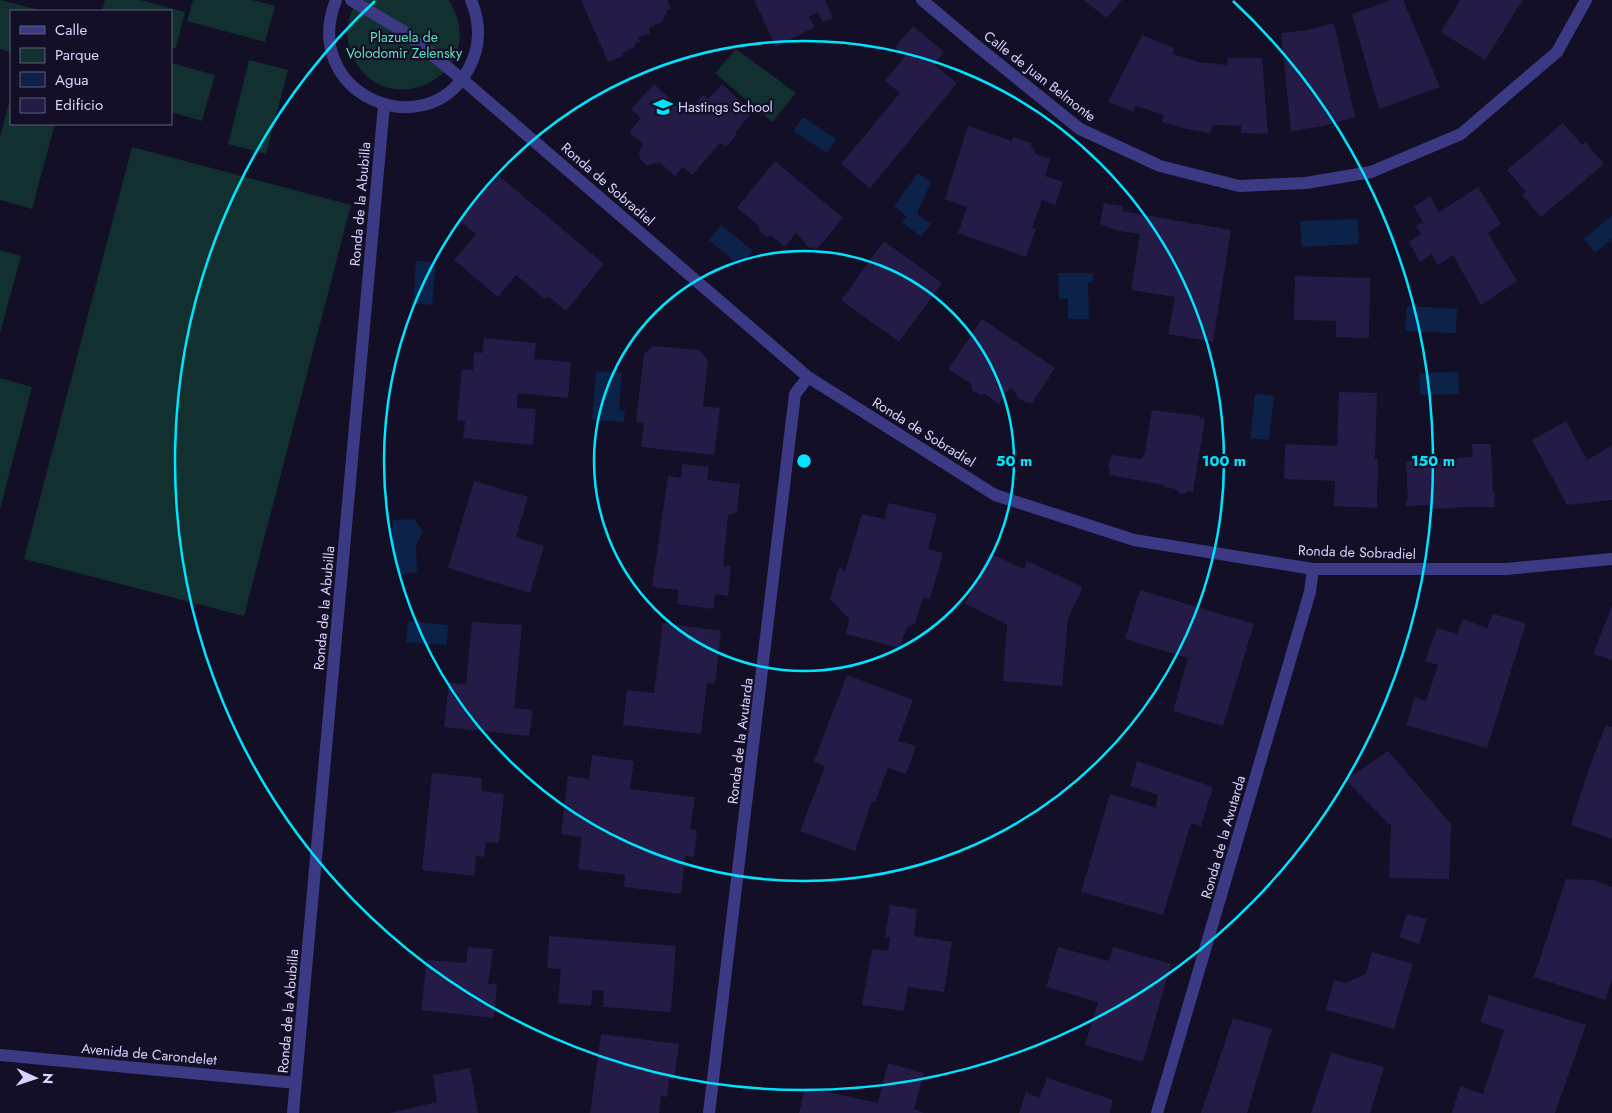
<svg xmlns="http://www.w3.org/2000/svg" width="1612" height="1113" viewBox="0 0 1612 1113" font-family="Jost,sans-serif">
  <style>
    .green { fill: #12302f }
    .water { fill: #0c2248 }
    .building { fill: #241b47 }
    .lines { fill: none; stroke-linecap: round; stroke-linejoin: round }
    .minor { stroke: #3d3a85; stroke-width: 12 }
    .ring { fill: none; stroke: #00e5ff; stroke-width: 2.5 }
    .labels { text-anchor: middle; stroke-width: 4.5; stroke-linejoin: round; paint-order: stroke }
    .park-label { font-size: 14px; fill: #5fe0c0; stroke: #130f26 }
    .street-label { font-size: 14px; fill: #d9d4ff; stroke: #130f26 }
    .poi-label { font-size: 14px; fill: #d9d4ff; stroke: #130f26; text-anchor: start }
    .centre { fill: #00e5ff; stroke: #130f26; stroke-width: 2.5 }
    .ring-label { font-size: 15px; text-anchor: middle; font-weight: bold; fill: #00e5ff; stroke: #130f26; stroke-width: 4.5; stroke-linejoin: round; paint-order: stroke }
  </style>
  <rect width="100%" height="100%" fill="#130f26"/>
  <path class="green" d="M 0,0 L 43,11 L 11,11 L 11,52 L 0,49 Z
    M 105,0 L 140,0 L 185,12 L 176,48 L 171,47 L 171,11 L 102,11 Z
    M 193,0 L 252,0 L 275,6 L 265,42 L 187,21 Z
    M 358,0 L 449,0 C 495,77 381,127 352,54 C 344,36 347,16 358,0 Z
    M 736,49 L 796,93 L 772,122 L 715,73 Z
    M 249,60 L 288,70 L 266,154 L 228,144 Z
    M 171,63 L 215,75 L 202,121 L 171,112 Z
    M 11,96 L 11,124 L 55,124 L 32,209 L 0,200 L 0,137 Z
    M 132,147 L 351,205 L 244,616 L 24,559 Z
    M 0,250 L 21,256 L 0,333 Z
    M 0,378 L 32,387 L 0,509 Z"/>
  <path class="water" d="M 803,117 L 836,139 L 827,153 L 793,131 Z
    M 918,173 L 931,182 L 917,214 L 931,224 L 921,237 L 902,222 L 906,216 L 894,206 Z
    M 1612,215 L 1612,239 L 1595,253 L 1584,239 Z
    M 1358,219 L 1359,244 L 1302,247 L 1300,221 Z
    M 721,225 L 753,251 L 740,266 L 709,240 Z
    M 416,261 L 436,262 L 432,305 L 413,303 Z
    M 1058,273 L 1093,273 L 1093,282 L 1088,283 L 1089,319 L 1068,319 L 1068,299 L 1059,299 Z
    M 1407,306 L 1457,309 L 1456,333 L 1405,331 Z
    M 596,371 L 622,373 L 619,410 L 625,411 L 624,422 L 592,420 Z
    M 1458,372 L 1459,394 L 1420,395 L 1419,373 Z
    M 1255,394 L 1274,396 L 1269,440 L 1250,438 Z
    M 414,519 L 423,531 L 416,546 L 417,572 L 401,574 L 391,546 L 393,520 Z
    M 408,621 L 448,625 L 447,645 L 406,642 Z"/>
  <path class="building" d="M 581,0 L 667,0 L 671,9 L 666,11 L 667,14 L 664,16 L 665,18 L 663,19 L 663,21 L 649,28 L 650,33 L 638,38 L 640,41 L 634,44 L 635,47 L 622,53 L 624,56 L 608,62 Z
    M 754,0 L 825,0 L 833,18 L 823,22 L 818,12 L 809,16 L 815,27 L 776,47 Z
    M 1083,0 L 1122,0 L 1107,18 Z
    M 1390,0 L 1403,0 L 1440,87 L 1379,109 L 1352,14 Z
    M 1460,0 L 1523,0 L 1485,60 L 1441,32 Z
    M 1334,23 L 1355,117 L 1324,126 L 1291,131 L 1281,33 L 1307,30 Z
    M 913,26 L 944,52 L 934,64 L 957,83 L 870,188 L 841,164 L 900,93 L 885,81 L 905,56 L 895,47 Z
    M 1142,35 L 1174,48 L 1172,54 L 1199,62 L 1227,65 L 1228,58 L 1262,58 L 1268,134 L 1241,133 L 1241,126 L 1225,125 L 1212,125 L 1211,133 L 1186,129 L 1162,122 L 1164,115 L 1136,106 L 1133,112 L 1108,102 Z
    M 654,84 L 686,114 L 703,95 L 708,99 L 722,84 L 752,112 L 735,133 L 737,134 L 726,147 L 720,143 L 692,175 L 683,167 L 675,176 L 659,162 L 657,164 L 655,162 L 653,164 L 646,165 L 640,159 L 639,152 L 643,144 L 629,132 L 641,118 L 631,109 Z
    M 1563,123 L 1582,145 L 1585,142 L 1604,164 L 1541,217 L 1522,195 L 1526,192 L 1507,170 Z
    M 968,126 L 1012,141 L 1013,137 L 1032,143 L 1031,147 L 1035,149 L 1034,153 L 1050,159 L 1045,176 L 1063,182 L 1055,205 L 1042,200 L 1032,228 L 1036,229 L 1026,257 L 958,233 L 967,207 L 945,199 Z
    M 775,161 L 843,218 L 816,250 L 813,247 L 809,248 L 796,233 L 785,247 L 771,236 L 766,237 L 759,231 L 759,226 L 737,208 Z
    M 498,175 L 604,264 L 566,311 L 548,296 L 545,299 L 516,275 L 498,297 L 454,260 L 476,234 L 460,221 Z
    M 1478,187 L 1501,224 L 1488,233 L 1517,281 L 1481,305 L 1453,255 L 1438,265 L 1432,254 L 1420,262 L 1409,242 L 1421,234 L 1416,226 L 1423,222 L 1414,207 L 1430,196 L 1439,212 Z
    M 1104,203 L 1123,206 L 1122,211 L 1231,230 L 1213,342 L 1168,334 L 1175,297 L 1131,290 L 1140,234 L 1119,231 L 1100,224 Z
    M 884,241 L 942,283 L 899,342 L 841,300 Z
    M 1295,276 L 1370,278 L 1369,338 L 1336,337 L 1336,321 L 1294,320 Z
    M 982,319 L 1055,368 L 1032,403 L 1025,402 L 1017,397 L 1016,392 L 1010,388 L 999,404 L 985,394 L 980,395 L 972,390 L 971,384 L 948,369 Z
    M 484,338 L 536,343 L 534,359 L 571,362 L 568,398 L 518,393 L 517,408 L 536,409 L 533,445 L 463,438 L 465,421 L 457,420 L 462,369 L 473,370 L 474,352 L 482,353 Z
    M 653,346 L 699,350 L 708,360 L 703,406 L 720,408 L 714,455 L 641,447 L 644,423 L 636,422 L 644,354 Z
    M 1339,392 L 1377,393 L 1375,459 L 1378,459 L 1377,508 L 1334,506 L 1335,481 L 1284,479 L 1285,444 L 1337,446 Z
    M 1152,410 L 1200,416 L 1200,418 L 1205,419 L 1193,492 L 1187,491 L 1184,494 L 1179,493 L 1176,489 L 1164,487 L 1164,485 L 1109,475 L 1110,469 L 1108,467 L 1112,455 L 1141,459 L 1142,457 L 1144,457 Z
    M 1566,421 L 1587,460 L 1612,445 L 1612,500 L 1567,505 L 1532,440 Z
    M 1472,444 L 1491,444 L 1493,491 L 1494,491 L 1495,507 L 1457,507 L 1457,508 L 1429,509 L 1429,505 L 1406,506 L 1406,500 L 1408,500 L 1406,461 L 1473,457 Z
    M 682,464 L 709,467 L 707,480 L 740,484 L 737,513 L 728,515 L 723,566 L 731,566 L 728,596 L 715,594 L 713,609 L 677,604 L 679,590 L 652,587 L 668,476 L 681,478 Z
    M 474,481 L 528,497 L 516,537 L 544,546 L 530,593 L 448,568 Z
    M 888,503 L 937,514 L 928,549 L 943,553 L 930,599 L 923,598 L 915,623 L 906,629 L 900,648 L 846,634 L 849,619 L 830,599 L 839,567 L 845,572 L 862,514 L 885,519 Z
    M 989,553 L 1024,569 L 1027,561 L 1083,587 L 1068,619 L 1062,686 L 1003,681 L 1007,624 L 965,604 Z
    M 1140,590 L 1254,624 L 1223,726 L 1173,711 L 1188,658 L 1125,639 Z
    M 1612,606 L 1612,660 L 1593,654 Z
    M 1493,614 L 1526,623 L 1487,748 L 1406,725 L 1415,697 L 1426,701 L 1438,665 L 1425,661 L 1437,628 L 1457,634 L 1463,619 L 1487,628 Z
    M 472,622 L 522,625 L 514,708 L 533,710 L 529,736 L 444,727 L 449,683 L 466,684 Z
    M 663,623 L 721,631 L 715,684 L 707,683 L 701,734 L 623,725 L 627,690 L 654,693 Z
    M 847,675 L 913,700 L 898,741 L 916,746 L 906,774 L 888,768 L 875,802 L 872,801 L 855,851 L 800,831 L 825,766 L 814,761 Z
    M 1606,725 L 1612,727 L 1612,839 L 1571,825 L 1589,768 Z
    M 1388,751 L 1451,824 L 1449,879 L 1389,878 L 1391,826 L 1346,780 Z
    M 592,755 L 634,761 L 630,789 L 695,797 L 690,829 L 697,830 L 694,857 L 685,856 L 681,894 L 624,887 L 625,875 L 578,869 L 582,837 L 561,834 L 568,776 L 589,779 Z
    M 1137,761 L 1213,787 L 1201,826 L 1191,823 L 1163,915 L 1081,892 L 1110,794 L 1154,807 L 1155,811 L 1158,795 L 1130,786 Z
    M 432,773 L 482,778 L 481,791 L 504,794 L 499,843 L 486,842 L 484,857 L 476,856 L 474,876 L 422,870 Z
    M 1566,879 L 1593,880 L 1612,887 L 1612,980 L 1605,1000 L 1534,977 Z
    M 890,905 L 917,909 L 914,936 L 952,942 L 944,992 L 908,987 L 904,1011 L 862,1005 L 872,949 L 888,951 L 890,937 L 885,937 Z
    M 1407,914 L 1427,919 L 1419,944 L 1399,937 Z
    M 549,936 L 676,946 L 671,1012 L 603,1007 L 604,991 L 593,990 L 591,1006 L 558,1003 L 561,969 L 547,968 Z
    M 468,947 L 493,949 L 488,984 L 497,984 L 494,1018 L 421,1010 L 427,960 L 466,963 Z
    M 1058,947 L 1109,961 L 1113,947 L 1171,964 L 1143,1062 L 1085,1045 L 1098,1002 L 1046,987 Z
    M 1372,952 L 1413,964 L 1394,1029 L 1326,1010 L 1334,980 L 1345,983 L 1366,974 Z
    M 1489,995 L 1586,1025 L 1555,1113 L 1452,1113 L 1460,1086 L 1483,1094 L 1504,1030 L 1480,1022 Z
    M 1233,1018 L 1272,1029 L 1247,1113 L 1201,1113 Z
    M 601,1034 L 679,1044 L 674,1080 L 669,1079 L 667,1097 L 661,1096 L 659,1113 L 590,1113 Z
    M 1331,1053 L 1384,1067 L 1370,1113 L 1311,1113 Z
    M 888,1063 L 924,1073 L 914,1109 L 924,1113 L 799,1113 L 805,1087 L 878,1103 Z
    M 470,1068 L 478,1113 L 390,1113 L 437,1102 L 433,1075 Z
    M 1047,1078 L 1113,1100 L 1110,1113 L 1019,1113 L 1026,1092 L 1039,1098 Z"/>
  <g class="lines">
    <path class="minor" d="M 336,0 C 299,93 424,148 468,70 C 481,47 481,24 471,0
      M 351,0 L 403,31 L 463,80 L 808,377 L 995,495 L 1134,540 L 1313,569 L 1506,569 L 1612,559
      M 922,0 L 978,47 L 1080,129 L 1160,166 L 1239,186 L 1306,183 L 1371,172 L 1461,134 L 1557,52 L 1586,0
      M 0,1055 L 296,1083
      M 293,1113 L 384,105
      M 709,1113 L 795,394 L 808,377
      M 1157,1113 L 1310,592 L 1313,569"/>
  </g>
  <g class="ring">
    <circle cx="804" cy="461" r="210"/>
    <circle cx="804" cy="461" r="420"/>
    <path d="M1233 1A629 629 0 1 1 375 1"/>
  </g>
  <defs>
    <symbol id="school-bare" viewBox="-9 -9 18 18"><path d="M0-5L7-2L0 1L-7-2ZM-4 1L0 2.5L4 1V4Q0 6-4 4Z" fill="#00e5ff" stroke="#130f26" stroke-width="2.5" paint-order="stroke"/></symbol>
  </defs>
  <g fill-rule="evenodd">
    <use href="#school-bare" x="649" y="93" width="28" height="28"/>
  </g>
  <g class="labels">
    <g class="park-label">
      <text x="404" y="42">Plazuela de<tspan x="404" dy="16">Volodomir Zelensky</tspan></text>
    </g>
    <g class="street-label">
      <text transform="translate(1040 76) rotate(38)" y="5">Calle de Juan Belmonte</text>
      <text transform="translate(608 184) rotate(41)" y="5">Ronda de Sobradiel</text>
      <text transform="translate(360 204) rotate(-85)" y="5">Ronda de la Abubilla</text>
      <text transform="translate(924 432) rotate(32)" y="5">Ronda de Sobradiel</text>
      <text transform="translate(1357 552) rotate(2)" y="5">Ronda de Sobradiel</text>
      <text transform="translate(324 608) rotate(-85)" y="5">Ronda de la Abubilla</text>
      <text transform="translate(740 741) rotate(-83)" y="5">Ronda de la Avutarda</text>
      <text transform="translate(1223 837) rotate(-74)" y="5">Ronda de la Avutarda</text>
      <text transform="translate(288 1011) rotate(-85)" y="5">Ronda de la Abubilla</text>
      <text transform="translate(149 1054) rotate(5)" y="5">Avenida de Carondelet</text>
    </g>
    <g class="poi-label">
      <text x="678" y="112">Hastings School</text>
    </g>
  </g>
  <circle cx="804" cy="461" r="8" class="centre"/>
  <g class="ring-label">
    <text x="1014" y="466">50 m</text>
    <text x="1224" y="466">100 m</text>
    <text x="1433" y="466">150 m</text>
  </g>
  <rect x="10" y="10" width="162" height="115" fill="#130f26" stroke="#625e7d"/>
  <rect x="20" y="26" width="25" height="8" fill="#3d3a85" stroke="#625e7d"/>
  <text x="55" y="35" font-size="15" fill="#d9d4ff">Calle</text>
  <rect x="20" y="48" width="25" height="15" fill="#12302f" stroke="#625e7d"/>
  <text x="55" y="60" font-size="15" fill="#d9d4ff">Parque</text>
  <rect x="20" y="72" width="25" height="15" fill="#0c2248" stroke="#625e7d"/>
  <text x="55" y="85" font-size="15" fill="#d9d4ff">Agua</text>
  <rect x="20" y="98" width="25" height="15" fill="#241b47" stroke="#625e7d"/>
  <text x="55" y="110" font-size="15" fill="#d9d4ff">Edificio</text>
  <g transform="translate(35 1078) rotate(93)" stroke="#130f26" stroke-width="4" paint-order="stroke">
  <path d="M0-4L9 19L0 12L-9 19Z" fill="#d9d4ff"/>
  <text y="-8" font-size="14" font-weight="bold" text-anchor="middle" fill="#d9d4ff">N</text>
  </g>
</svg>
